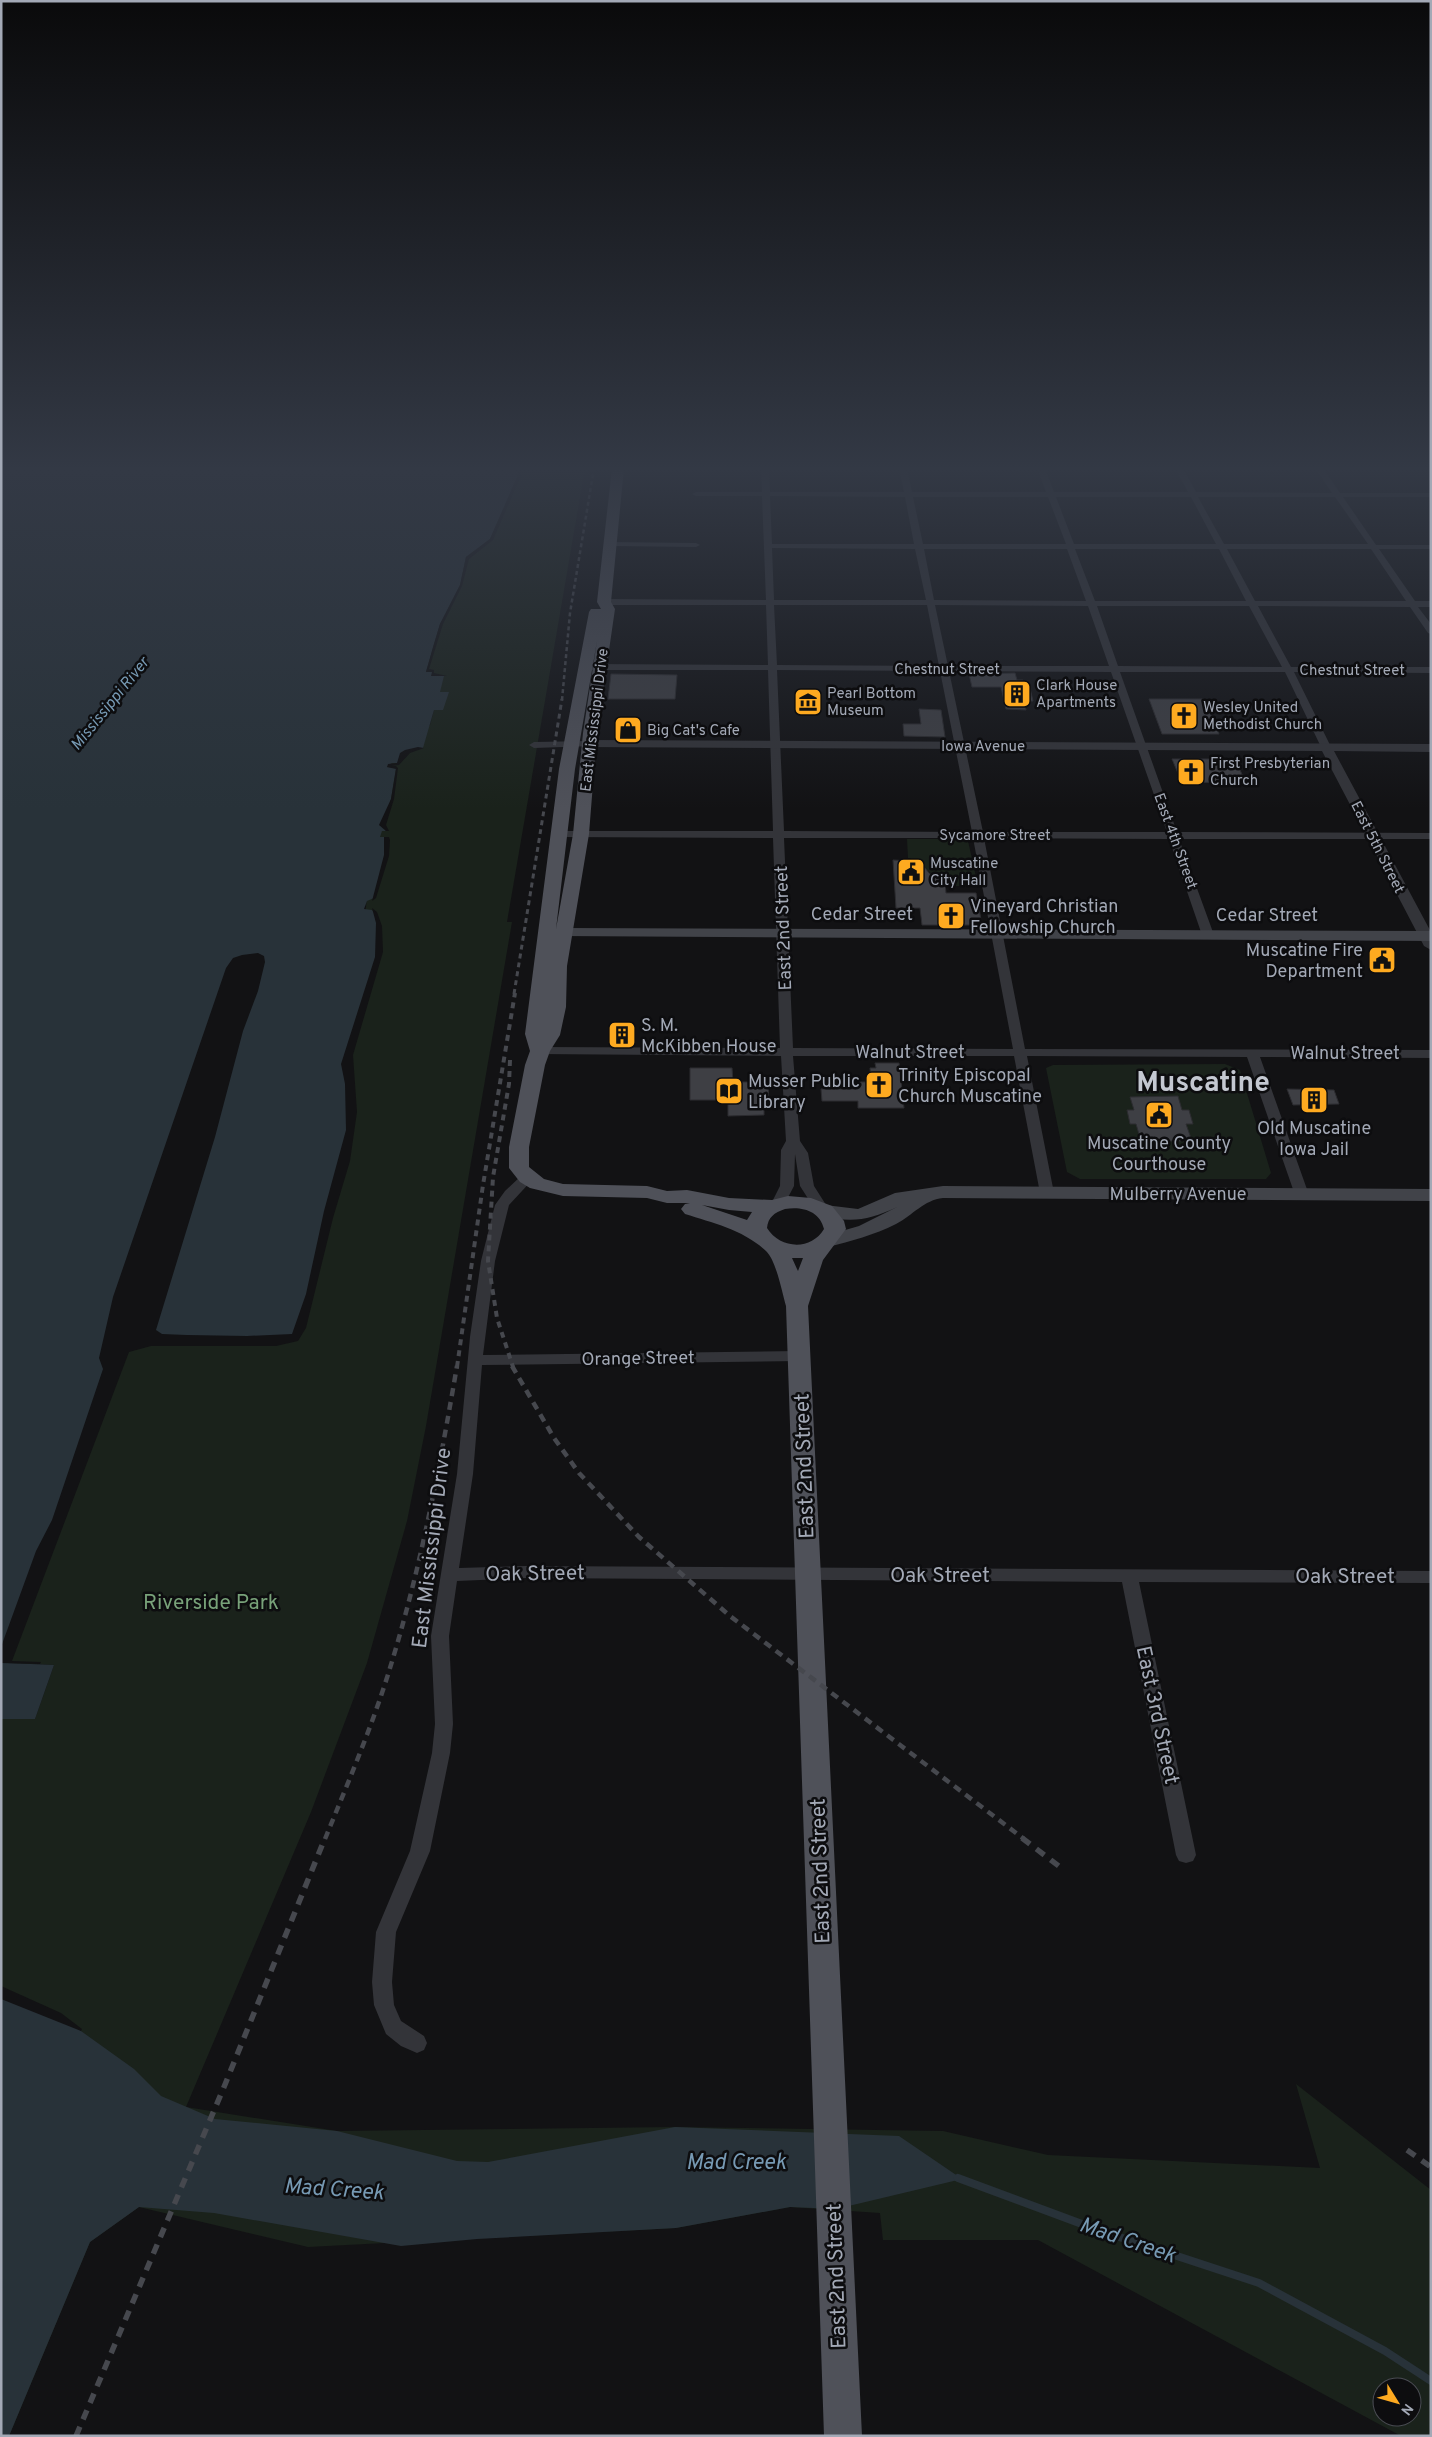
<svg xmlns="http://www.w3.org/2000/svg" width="1432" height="2437" viewBox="0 0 1432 2437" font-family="Overpass,sans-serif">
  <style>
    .green { fill: #1a221b; fill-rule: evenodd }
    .water { fill: #283239 }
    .pier { fill: #121214 }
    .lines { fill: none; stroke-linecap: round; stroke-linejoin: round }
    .stream { stroke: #283239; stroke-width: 8 }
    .building { fill: #3e3f44; stroke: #2c2c30 }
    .minor { fill: #333439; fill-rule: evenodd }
    .tertiary { fill: #333439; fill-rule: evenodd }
    .secondary { fill: #414349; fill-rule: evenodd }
    .primary { fill: #4f5159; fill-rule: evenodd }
    .rail-far4 { stroke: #46484e; stroke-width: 2.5; stroke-dasharray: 4 3; stroke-linecap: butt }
    .rail-far3 { stroke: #46484e; stroke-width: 3; stroke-dasharray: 5 4; stroke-linecap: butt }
    .rail-far2 { stroke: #46484e; stroke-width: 4; stroke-dasharray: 6 5; stroke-linecap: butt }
    .rail-far1 { stroke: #46484e; stroke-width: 4.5; stroke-dasharray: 8 6; stroke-linecap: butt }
    .rail { stroke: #46484e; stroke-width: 5.5; stroke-dasharray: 10 8; stroke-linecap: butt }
    .labels { text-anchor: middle; stroke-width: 5; stroke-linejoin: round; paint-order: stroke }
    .far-street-label { font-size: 15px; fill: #a3a9b6; stroke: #0d0d0f }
    .far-poi-label { font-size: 15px; fill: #a3a9b6; stroke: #0d0d0f; text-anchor: start }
    .far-water-label { font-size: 16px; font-style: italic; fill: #779ab4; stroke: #0d0d0f }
    .poi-label { font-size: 18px; fill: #a3a9b6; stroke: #0d0d0f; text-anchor: start }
    .street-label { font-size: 18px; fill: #a3a9b6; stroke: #0d0d0f }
    .near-street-label { font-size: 21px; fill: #a3a9b6; stroke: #0d0d0f }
    .near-park-label { font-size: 21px; fill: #78a279; stroke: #0d0d0f }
    .near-water-label { font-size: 22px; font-style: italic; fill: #779ab4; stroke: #0d0d0f }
    .town-label { font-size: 28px; font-weight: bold; fill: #c4c8d1; stroke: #0d0d0f }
  </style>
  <rect width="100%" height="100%" fill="#121214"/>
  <path class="green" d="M 521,468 L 585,468 L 507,922 L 512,922 L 426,1426 L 407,1521 L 367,1663 L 311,1812 L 186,2107 L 337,2131 L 675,2127 L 943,2131 L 1048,2155 L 1320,2168 L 1296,2084 L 1431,2190 L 1431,2436 L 1401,2436 L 1038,2240 L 883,2240 L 880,2213 L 790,2207 L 676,2228 L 308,2247 L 139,2207 L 90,2242 L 9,2436 L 1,2436 L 1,1719 L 35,1719 L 54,1665 L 8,1663 L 127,1350 L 350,1055 L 371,860 L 321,828 L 430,725 L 434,710 L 428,699 L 426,672 L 436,636 L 466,557 L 517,477 ZM 1382,2387 L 1412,2387 L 1412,2417 L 1382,2417 Z
    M 907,839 L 957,839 L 968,841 L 978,886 L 949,886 L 945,874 L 931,873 L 925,868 L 912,866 L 911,858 L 908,858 Z
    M 1225,1064 L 1240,1070 L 1271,1173 L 1266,1179 L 1080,1179 L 1067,1172 L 1046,1068 L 1053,1065 Z"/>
  <path class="water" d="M 1,468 L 521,468 L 490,539 L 466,557 L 460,585 L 440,624 L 426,672 L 432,672 L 432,676 L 444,676 L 440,692 L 449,692 L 443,710 L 434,710 L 423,748 L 409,751 L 397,763 L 392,763 L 387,767 L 396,768 L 391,799 L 383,825 L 386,831 L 382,831 L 380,837 L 386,837 L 386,856 L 374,898 L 367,901 L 364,909 L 372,910 L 375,914 L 380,952 L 350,1055 L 354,1112 L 297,1339 L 150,1343 L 127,1350 L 8,1663 L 54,1665 L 35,1719 L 1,1719 Z
    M 1,1988 L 60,2016 L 134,2069 L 161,2096 L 215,2119 L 337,2131 L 457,2161 L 488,2162 L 675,2127 L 899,2136 L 962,2179 L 836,2209 L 790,2207 L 676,2228 L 477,2239 L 401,2246 L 214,2213 L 139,2207 L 90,2242 L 9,2436 L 1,2436 Z"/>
  <path class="pier" d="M 521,468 L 523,468 L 520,478 L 493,540 L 469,559 L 462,586 L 443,624 L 429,669 L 434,670 L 434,673 L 447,676 L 431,676 L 432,672 L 426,672 L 433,647 L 440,624 L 460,585 L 466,557 L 490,539 Z
    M 418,747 L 424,748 L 410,753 L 399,765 L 391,766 L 396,766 L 398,768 L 394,799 L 386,825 L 389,831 L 386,831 L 379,825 L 391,799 L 396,769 L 387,767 L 388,764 L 397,763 L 400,753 L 405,750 Z
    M 384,837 L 389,837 L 390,840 L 389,856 L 376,898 L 372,901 L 384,855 Z
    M 372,908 L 377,912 L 382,926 L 383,952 L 353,1055 L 357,1112 L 350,1161 L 333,1218 L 306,1328 L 298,1341 L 276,1346 L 151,1346 L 129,1352 L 12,1661 L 41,1662 L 40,1664 L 1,1663 L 1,1647 L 36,1551 L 52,1520 L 103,1369 L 99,1358 L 113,1297 L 226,968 L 233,958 L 242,955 L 258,953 L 264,956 L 265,962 L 258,991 L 243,1031 L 215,1137 L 156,1330 L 162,1334 L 187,1335 L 247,1336 L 292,1334 L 306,1294 L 324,1211 L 346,1130 L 345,1084 L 341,1064 L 375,957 L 376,923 Z
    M 1,1986 L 61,2013 L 82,2029 L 81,2031 L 1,1999 Z"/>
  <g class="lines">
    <path class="stream" d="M 958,2178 L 1098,2230 L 1259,2283 L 1385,2351 L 1431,2381"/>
  </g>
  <path class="building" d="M 1015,673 L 1017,680 L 1023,680 L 1023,684 L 1029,684 L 1033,701 L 1024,701 L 1026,710 L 1006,709 L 1001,687 L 972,687 L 969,674 Z
    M 611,674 L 677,675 L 675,699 L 608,699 Z
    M 1149,699 L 1204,699 L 1219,734 L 1162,734 Z
    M 919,709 L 941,710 L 945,737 L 904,736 L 903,724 L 921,724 Z
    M 1172,759 L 1235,759 L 1245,781 L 1189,783 L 1187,778 L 1180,778 Z
    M 893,860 L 911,861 L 911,865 L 925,868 L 930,874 L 944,874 L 946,893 L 976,893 L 982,925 L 922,925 L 920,908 L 896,908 Z
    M 875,1063 L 899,1063 L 904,1108 L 858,1108 L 858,1101 L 822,1101 L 821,1089 L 856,1089 L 856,1082 L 871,1082 L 870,1068 L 876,1068 Z
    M 690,1068 L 732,1068 L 733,1082 L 768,1082 L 769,1103 L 764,1104 L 764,1115 L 728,1116 L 728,1100 L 690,1100 Z
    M 1287,1089 L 1334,1090 L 1339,1104 L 1293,1105 Z
    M 1178,1096 L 1182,1110 L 1189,1110 L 1193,1124 L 1186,1124 L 1192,1141 L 1141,1141 L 1136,1124 L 1130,1124 L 1127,1110 L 1134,1110 L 1130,1097 Z"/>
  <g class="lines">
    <path class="minor" d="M 761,468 L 769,468 L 770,492 L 904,492 L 899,468 L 907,468 L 912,492 L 1046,492 L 1037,468 L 1045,468 L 1054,492 L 1188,492 L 1175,468 L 1183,468 L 1196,492 L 1332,493 L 1315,468 L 1323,468 L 1340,493 L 1431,493 L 1431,497 L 1343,497 L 1376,545 L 1431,545 L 1431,549 L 1379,549 L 1415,601 L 1431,601 L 1431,607 L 1418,607 L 1431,624 L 1431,634 L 1428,633 L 1410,607 L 1258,606 L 1291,667 L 1431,667 L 1431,673 L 1294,672 L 1331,747 L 1329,749 L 1321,747 L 1285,672 L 1120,672 L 1177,832 L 1431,833 L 1431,839 L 1179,839 L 1214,935 L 1208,938 L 1202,935 L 1169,839 L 984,838 L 1025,1049 L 1431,1050 L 1431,1058 L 1260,1057 L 1309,1195 L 1307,1198 L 1302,1199 L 1295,1195 L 1247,1057 L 1027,1056 L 1054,1193 L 1047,1197 L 1040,1193 L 1014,1056 L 793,1056 L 800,1141 L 808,1153 L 814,1186 L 828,1208 L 821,1212 L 816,1211 L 800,1186 L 795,1154 L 794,1186 L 783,1207 L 773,1207 L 771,1204 L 780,1186 L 781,1150 L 786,1141 L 781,1056 L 536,1054 L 534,1051 L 540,1047 L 780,1048 L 773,838 L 559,837 L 554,834 L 559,831 L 773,831 L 768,670 L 589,670 L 584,667 L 589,664 L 768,665 L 766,605 L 604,605 L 600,602 L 604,599 L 766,600 L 762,496 L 696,496 L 692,494 L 696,492 L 762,492 ZM 770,496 L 905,497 L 914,544 L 772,544 ZM 913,497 L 1048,497 L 1066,544 L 923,544 ZM 1056,497 L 1191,497 L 1216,544 L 1074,544 ZM 1198,497 L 1335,497 L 1368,544 L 1224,544 ZM 772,548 L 915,549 L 926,600 L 774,600 ZM 924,549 L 1067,549 L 1086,601 L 934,600 ZM 1075,549 L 1219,549 L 1246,601 L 1095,601 ZM 1227,549 L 1371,549 L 1406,601 L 1255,601 ZM 774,605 L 927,605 L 939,666 L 777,665 ZM 935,605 L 1088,606 L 1109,666 L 948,666 ZM 1097,606 L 1249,606 L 1282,667 L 1118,666 ZM 777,670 L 940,671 L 972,832 L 784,831 ZM 949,671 L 1111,672 L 1167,832 L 983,832 ZM 784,838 L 973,838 L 1013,1049 L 793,1048 Z
      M 608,542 L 696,543 L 700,545 L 696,547 L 611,546 L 607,544 Z
      M 589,741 L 592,742 L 592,746 L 534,748 L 529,745 L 534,742 Z
      M 527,1174 L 534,1178 L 509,1205 L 495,1261 L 483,1355 L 799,1351 L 804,1352 L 806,1356 L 804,1360 L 799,1361 L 482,1365 L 473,1474 L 459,1568 L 526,1566 L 1431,1571 L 1431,1583 L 1139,1582 L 1196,1855 L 1193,1861 L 1186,1863 L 1179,1861 L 1176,1855 L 1122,1582 L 526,1578 L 457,1581 L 449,1636 L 453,1724 L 450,1753 L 430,1851 L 396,1932 L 392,1982 L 394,2005 L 401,2021 L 424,2036 L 427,2043 L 424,2050 L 417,2053 L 401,2046 L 386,2034 L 374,2005 L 372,1982 L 376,1932 L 410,1851 L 432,1753 L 435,1724 L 431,1636 L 457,1474 L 470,1337 L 481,1261 L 495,1205 L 505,1191 L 522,1175 Z"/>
    <path class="tertiary" d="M 589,740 L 1431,744 L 1431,752 L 1334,751 L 1431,932 L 1431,950 L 1424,946 L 1322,751 L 585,747 L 583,744 Z"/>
    <path class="secondary" d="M 564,928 L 1431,931 L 1431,941 L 559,936 L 556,933 Z
      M 943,1186 L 1431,1189 L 1431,1201 L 943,1198 C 924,1200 913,1215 896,1224 C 874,1235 851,1241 828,1247 L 821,1245 L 818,1241 L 821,1237 L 859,1226 L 897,1207 C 868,1221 850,1223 818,1215 L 816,1211 L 818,1207 L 825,1205 L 858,1209 L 895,1193 Z"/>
    <path class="primary" d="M 612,468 L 624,468 L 611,602 L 615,609 L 597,733 L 589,834 L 567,966 L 566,1007 L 560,1035 L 550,1051 L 545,1065 L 529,1147 L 529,1167 L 544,1179 L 563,1184 L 647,1186 L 667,1191 L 687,1190 L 729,1198 L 772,1200 L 788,1196 L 811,1198 L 832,1206 L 844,1221 L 846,1229 L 823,1260 L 808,1306 L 862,2436 L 824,2436 L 786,1306 C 782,1292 776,1260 766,1251 C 744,1230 713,1223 685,1214 L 681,1209 L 685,1204 L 690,1203 L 667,1203 L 647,1198 L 563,1196 L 530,1188 L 520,1182 L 509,1168 L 509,1147 L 525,1065 L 530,1051 L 525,1034 L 559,769 L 589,612 L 591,609 L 601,609 L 597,602 ZM 597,641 L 583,733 L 573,834 L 556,929 L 575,769 ZM 702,1205 L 729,1210 L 752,1212 L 747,1220 ZM 785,1209 C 802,1206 820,1211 824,1229 C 811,1251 780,1249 767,1228 C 768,1217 774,1213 785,1209 ZM 792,1258 L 803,1258 L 798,1271 L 797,1269 Z"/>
    <path class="rail-far4" d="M 562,700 L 570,613 L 594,468"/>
    <path class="rail-far3" d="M 514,994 L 562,699"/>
    <path class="rail-far2" d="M 510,1060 L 509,1084 L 493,1177 L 488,1261 L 497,1318 L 513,1367
      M 457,1367 L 483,1185 L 515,993"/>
    <path class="rail-far1" d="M 512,1366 L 554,1438 L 579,1473 L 639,1537 L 730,1616 L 1024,1839
      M 325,1839 C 349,1780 375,1720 393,1658 C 422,1562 440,1464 457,1366"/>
    <path class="rail" d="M 1022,1838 L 1064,1870
      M 1407,2150 L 1431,2167
      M 76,2436 L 224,2087 L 325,1838"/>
  </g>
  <linearGradient id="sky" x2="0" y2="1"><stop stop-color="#0a0a0b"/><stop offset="0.58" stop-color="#333945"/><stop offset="1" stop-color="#333945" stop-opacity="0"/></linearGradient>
  <rect width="1432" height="809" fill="url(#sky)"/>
  <defs>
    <symbol id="building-square" viewBox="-11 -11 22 22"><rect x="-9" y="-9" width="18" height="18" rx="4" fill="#feaa20" stroke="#0d0d0f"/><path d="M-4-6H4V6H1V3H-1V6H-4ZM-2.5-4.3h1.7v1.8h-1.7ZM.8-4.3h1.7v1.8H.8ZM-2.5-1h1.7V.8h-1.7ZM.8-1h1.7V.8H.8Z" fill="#111"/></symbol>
    <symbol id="museum-square" viewBox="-11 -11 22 22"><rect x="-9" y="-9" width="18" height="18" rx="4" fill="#feaa20" stroke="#0d0d0f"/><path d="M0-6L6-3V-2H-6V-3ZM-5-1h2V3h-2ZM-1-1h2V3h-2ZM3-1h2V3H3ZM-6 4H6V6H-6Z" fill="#111"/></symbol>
    <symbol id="church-square" viewBox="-11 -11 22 22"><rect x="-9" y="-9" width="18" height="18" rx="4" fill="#feaa20" stroke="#0d0d0f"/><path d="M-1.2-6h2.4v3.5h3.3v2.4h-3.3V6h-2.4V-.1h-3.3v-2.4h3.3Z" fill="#111"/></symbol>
    <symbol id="shop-square" viewBox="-11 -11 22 22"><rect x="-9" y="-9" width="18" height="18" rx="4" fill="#feaa20" stroke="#0d0d0f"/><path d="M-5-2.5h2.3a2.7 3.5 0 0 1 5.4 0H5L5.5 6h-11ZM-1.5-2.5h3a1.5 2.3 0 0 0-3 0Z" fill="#111"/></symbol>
    <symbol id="civic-square" viewBox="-11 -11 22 22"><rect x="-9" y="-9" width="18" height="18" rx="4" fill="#feaa20" stroke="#0d0d0f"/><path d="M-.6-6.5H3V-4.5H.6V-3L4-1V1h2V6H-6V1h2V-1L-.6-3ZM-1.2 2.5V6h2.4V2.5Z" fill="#111"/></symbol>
    <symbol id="library-square" viewBox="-11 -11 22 22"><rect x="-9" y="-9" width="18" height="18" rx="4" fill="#feaa20" stroke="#0d0d0f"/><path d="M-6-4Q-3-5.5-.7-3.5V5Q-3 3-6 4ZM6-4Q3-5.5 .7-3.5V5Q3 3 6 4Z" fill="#111"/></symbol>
  </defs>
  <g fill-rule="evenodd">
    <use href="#building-square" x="1001" y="678" width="32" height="32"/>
    <use href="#museum-square" x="792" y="686" width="32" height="32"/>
    <use href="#church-square" x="1168" y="700" width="32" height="32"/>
    <use href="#shop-square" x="612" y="714" width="32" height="32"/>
    <use href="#church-square" x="1175" y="756" width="32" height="32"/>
    <use href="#civic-square" x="895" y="856" width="32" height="32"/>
    <use href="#church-square" x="935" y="900" width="32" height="32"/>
    <use href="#civic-square" x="1366" y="944" width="32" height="32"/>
    <use href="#building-square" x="606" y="1019" width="32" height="32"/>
    <use href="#church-square" x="863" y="1069" width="32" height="32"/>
    <use href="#library-square" x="713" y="1075" width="32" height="32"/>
    <use href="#building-square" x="1298" y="1084" width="32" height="32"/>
    <use href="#civic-square" x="1143" y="1099" width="32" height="32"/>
  </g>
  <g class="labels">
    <g class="far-street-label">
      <text x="947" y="674">Chestnut Street</text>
      <text x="1352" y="675">Chestnut Street</text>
      <text transform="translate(594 720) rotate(-83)" y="5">East Mississippi Drive</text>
      <text x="983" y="751">Iowa Avenue</text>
      <text x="995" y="840">Sycamore Street</text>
      <text transform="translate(1176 841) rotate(70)" y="5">East 4th Street</text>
      <text transform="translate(1378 847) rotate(63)" y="5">East 5th Street</text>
    </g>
    <g class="far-poi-label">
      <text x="1036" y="690">Clark House<tspan x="1036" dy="17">Apartments</tspan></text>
      <text x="827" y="698">Pearl Bottom<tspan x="827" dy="17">Museum</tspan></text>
      <text x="1203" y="712">Wesley United<tspan x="1203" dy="17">Methodist Church</tspan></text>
      <text x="647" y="735">Big Cat's Cafe</text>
      <text x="1210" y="768">First Presbyterian<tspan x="1210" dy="17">Church</tspan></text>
      <text x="930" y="868">Muscatine<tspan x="930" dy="17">City Hall</tspan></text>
    </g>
    <g class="far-water-label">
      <text transform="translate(109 703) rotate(-51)" y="6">Mississippi River</text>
    </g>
    <g class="poi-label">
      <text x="970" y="912">Vineyard Christian<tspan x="970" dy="21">Fellowship Church</tspan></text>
      <text x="1363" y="956" text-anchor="end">Muscatine Fire<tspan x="1363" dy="21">Department</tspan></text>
      <text x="641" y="1031">S. M.<tspan x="641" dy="21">McKibben House</tspan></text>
      <text x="898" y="1081">Trinity Episcopal<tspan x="898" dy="21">Church Muscatine</tspan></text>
      <text x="748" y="1087">Musser Public<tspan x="748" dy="21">Library</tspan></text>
      <text x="1314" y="1134" text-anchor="middle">Old Muscatine<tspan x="1314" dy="21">Iowa Jail</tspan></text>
      <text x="1159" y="1149" text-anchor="middle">Muscatine County<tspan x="1159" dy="21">Courthouse</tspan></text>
    </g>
    <g class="street-label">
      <text x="862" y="920">Cedar Street</text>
      <text x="1267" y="921">Cedar Street</text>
      <text transform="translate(783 928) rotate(-92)" y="6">East 2nd Street</text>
      <text x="910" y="1058">Walnut Street</text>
      <text x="1345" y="1059">Walnut Street</text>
      <text x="1178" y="1200">Mulberry Avenue</text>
      <text transform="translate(638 1358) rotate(-1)" y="6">Orange Street</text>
    </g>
    <g class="near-street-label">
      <text transform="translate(804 1466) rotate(-92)" y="7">East 2nd Street</text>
      <text transform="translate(431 1548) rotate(-83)" y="7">East Mississippi Drive</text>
      <text transform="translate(535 1573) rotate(-1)" y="7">Oak Street</text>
      <text x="940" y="1582">Oak Street</text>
      <text x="1345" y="1583">Oak Street</text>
      <text transform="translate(1158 1715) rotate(78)" y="7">East 3rd Street</text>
      <text transform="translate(820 1871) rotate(-92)" y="7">East 2nd Street</text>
      <text transform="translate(836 2276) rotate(-92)" y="7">East 2nd Street</text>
    </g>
    <g class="near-park-label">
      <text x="211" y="1609">Riverside Park</text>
    </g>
    <g class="near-water-label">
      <text x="736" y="2169">Mad Creek</text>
      <text transform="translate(334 2188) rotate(4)" y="8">Mad Creek</text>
      <text transform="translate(1128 2239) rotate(19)" y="8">Mad Creek</text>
    </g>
    <g class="town-label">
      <text x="1203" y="1091">Muscatine</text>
    </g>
  </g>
  <rect width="1432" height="2437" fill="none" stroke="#a3a9b6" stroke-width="5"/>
  <g transform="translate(1397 2402) rotate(127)"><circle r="24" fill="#0d0d0f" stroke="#494b52"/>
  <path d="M0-4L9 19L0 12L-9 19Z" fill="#feaa20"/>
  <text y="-8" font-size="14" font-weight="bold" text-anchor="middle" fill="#a3a9b6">N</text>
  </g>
</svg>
